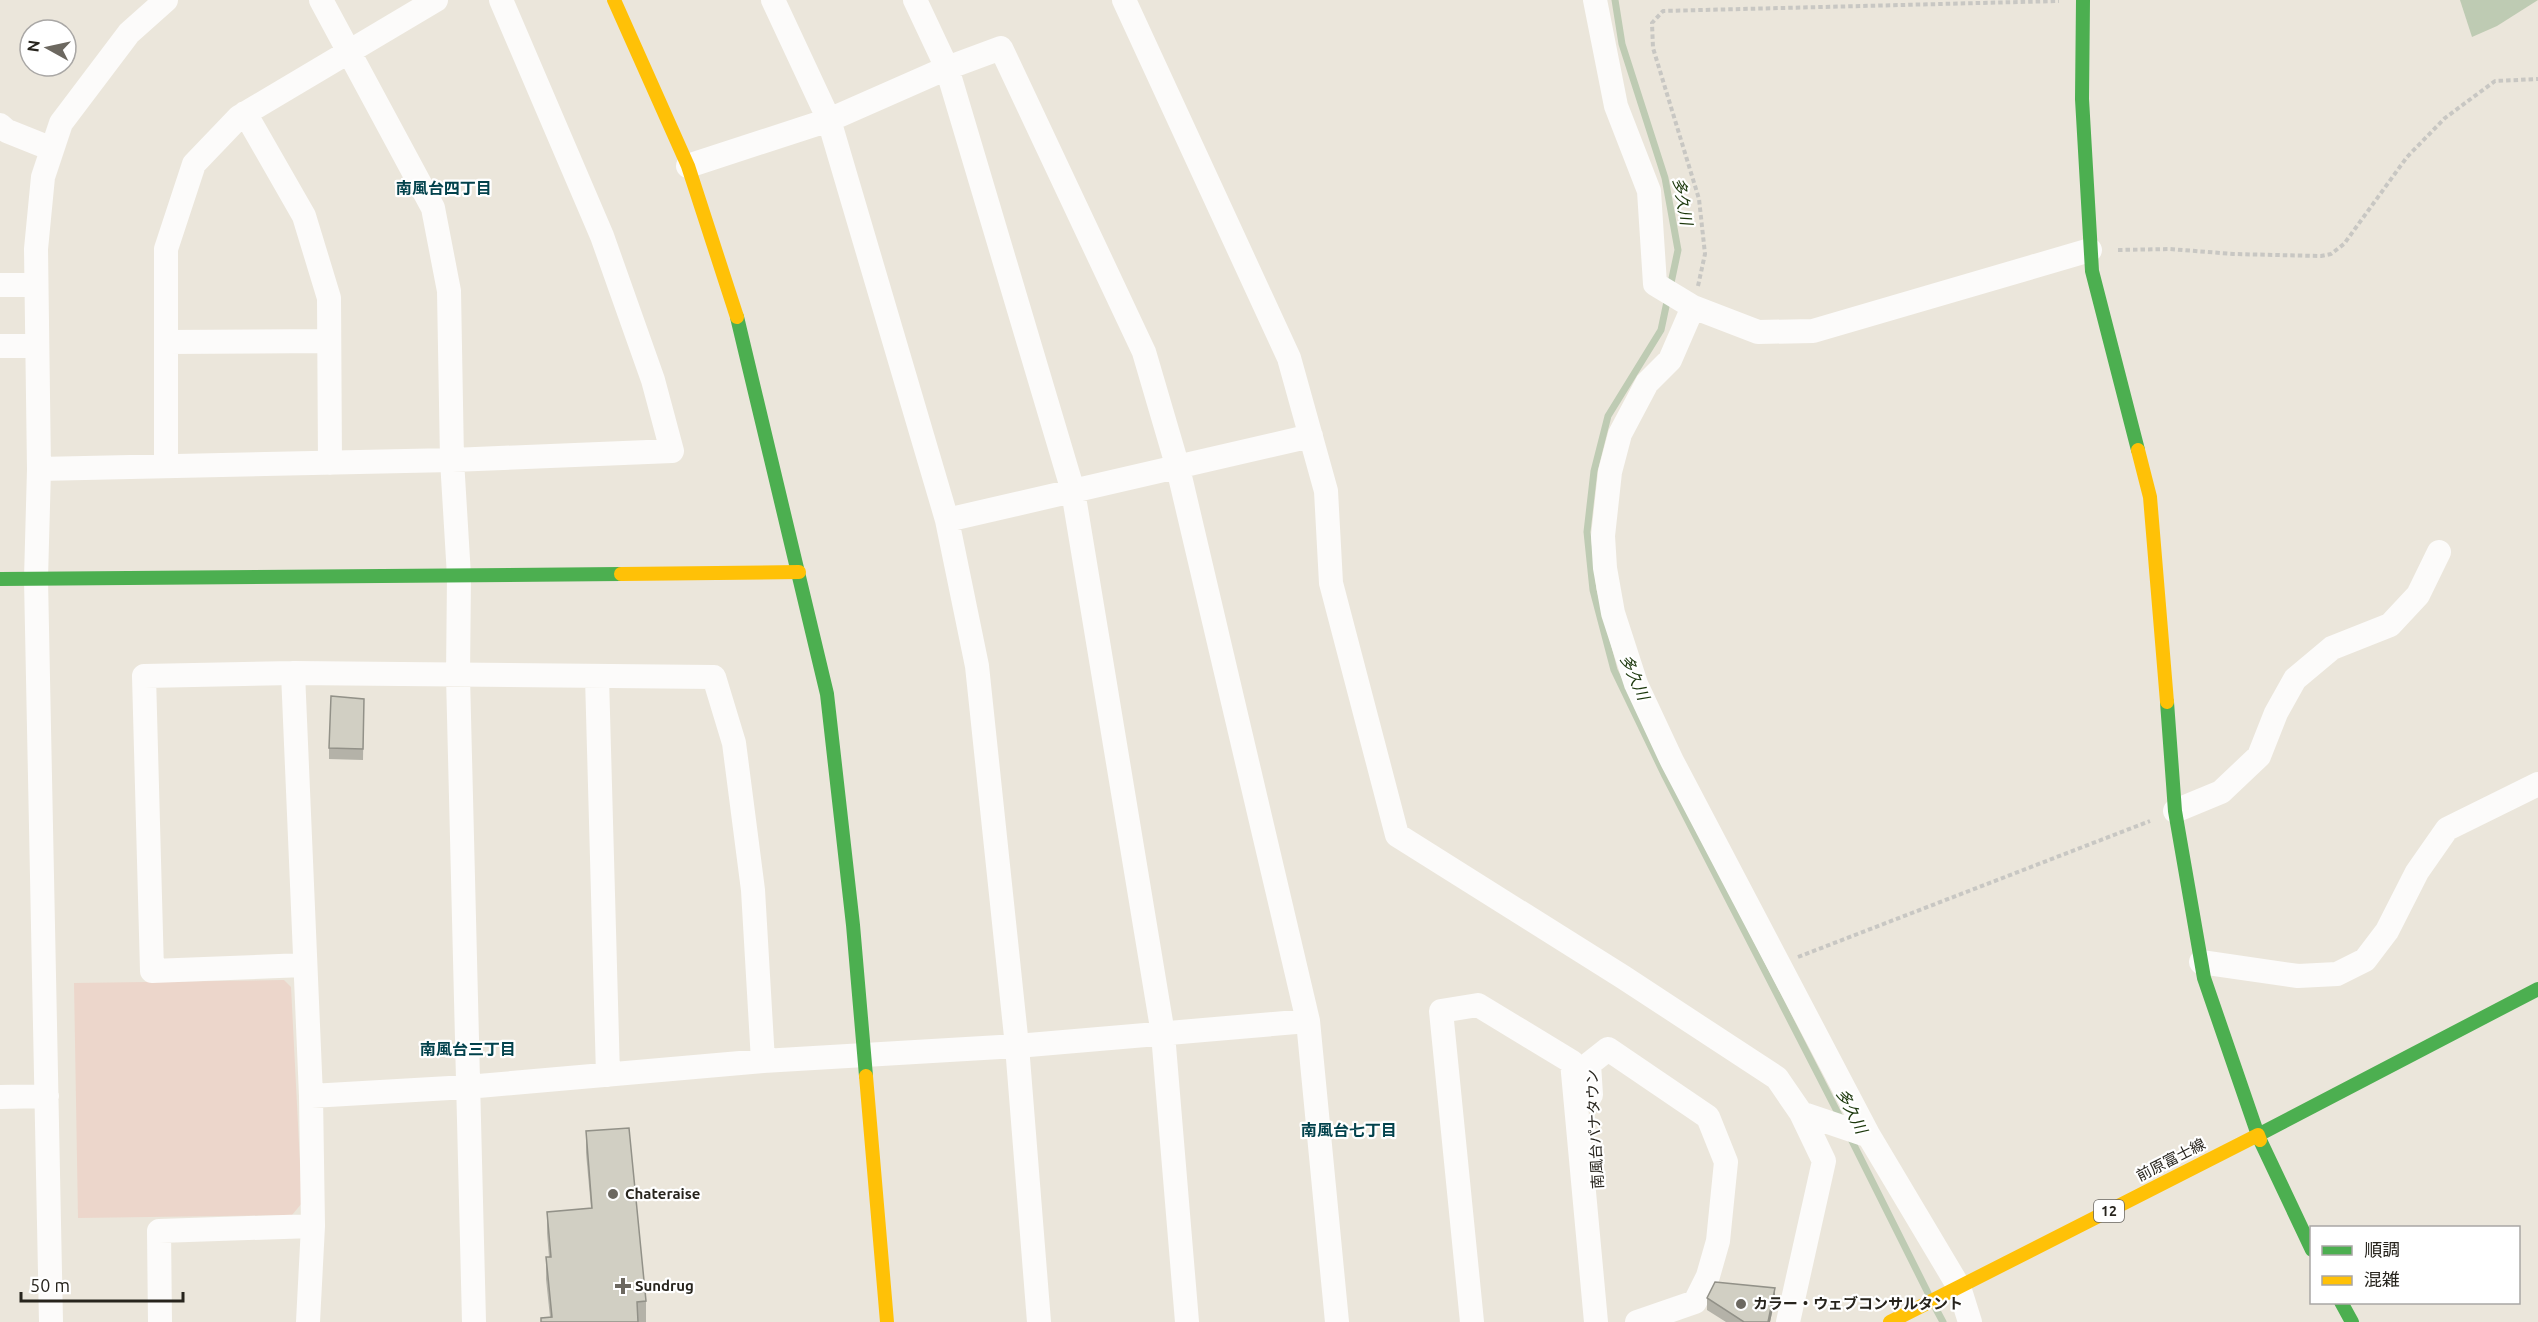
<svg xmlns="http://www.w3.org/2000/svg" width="2538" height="1322" viewBox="0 0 2538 1322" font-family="Ubuntu,'Noto Sans JP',sans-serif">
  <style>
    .green { fill: #ecd6cb }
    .water { fill: #becbb3 }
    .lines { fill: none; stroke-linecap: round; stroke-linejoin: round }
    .stream { stroke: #becbb3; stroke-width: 7 }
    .path { stroke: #c8c7c3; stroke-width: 4; stroke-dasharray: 4.5 3; stroke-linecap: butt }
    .street { stroke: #fcfbfa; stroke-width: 24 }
    .fast { stroke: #4caf50; stroke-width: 14 }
    .slow { stroke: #ffc107; stroke-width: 14 }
    .wall { fill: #b4b2a8 }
    .shaded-wall { fill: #929188 }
    .building { fill: #d1cfc3; stroke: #929188; stroke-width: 1.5 }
    .poi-dot { fill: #6c6860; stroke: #fff; stroke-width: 2 }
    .labels { text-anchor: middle; stroke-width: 4.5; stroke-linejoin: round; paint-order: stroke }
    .shield { fill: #fff; stroke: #686661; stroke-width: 1.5 }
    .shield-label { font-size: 14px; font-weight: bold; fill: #27241d }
    .street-label { font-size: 15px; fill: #27241d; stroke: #fff }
    .poi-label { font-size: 15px; font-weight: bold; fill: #27241d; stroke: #fff; text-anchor: start }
    .neighbourhood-label { font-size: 16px; font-weight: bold; fill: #02424c; stroke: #fff }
    .water-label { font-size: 16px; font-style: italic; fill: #1a360a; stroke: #fff }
  </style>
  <rect width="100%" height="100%" fill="#ebe6db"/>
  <path class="green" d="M 284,980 L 291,987 L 302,1203 L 292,1215 L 78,1218 L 74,983 Z"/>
  <path class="water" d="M 2460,0 L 2538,0 L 2497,26 L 2472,37 Z"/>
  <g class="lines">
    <path class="stream" d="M 1615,0 L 1622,44 L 1665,178 L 1678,250 L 1661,330 L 1608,416 L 1594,471 L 1587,532 L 1593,590 L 1614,670 L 1665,776 L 1841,1119
      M 1850,1137 L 1928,1293
      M 1936,1309 L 1943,1322"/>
    <path class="path" d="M 2118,250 L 2170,249 L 2233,254 L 2321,256 L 2331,254 L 2344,244 L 2407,157 L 2445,118 L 2495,81 L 2538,79
      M 1698,286 L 1705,254 L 1699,199 L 1653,48 L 1652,23 L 1663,11 L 2059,1
      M 1798,957 L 2150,821"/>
    <path class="street" d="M 321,0 L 433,208 L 449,291 L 452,460 L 459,576 L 458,676 L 474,1322
      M 773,0 L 829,120 L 947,520 L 977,666 L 1017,1046 L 1039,1322
      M 915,0 L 947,68 L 1073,491 L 1163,1034 L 1187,1322
      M 1124,0 L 1289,358 L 1326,491 L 1331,583 L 1397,835 L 1623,977 L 1777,1078 L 1801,1113 L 1824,1161 L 1788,1322
      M 1595,0 L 1616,106 L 1649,191 L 1655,284 L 1693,307 L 1758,332 L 1813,331 L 2090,250
      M 245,113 L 304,216 L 329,298 L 330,463
      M 0,125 L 7,131 L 52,149
      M 688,166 L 829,120 L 947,68 L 1001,48 L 1144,352 L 1178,468 L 1308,1021 L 1337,1322
      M 0,285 L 36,285
      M 1693,307 L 1670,360 L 1647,383 L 1620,434 L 1610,472 L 1603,536 L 1605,568 L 1613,613 L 1636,684 L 1672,761 L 1869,1136 L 1959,1287 L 1970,1322
      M 166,342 L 329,341
      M 0,346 L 37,346
      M 166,466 L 166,249 L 194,164 L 239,117 L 436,0
      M 39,469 L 452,460 L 672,451 L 653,380 L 602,236 L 501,0
      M 947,520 L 1311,436
      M 293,673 L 311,1096 L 313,1226 L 308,1322
      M 597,677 L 608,1075
      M 2175,811 L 2221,792 L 2259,756 L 2276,713 L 2295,679 L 2332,648 L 2390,625 L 2418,595 L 2439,552
      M 2201,962 L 2298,976 L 2337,974 L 2365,960 L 2387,931 L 2417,872 L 2447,829 L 2538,784
      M 304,965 L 152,971 L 144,676 L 293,673 L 714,677 L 734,743 L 753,890 L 763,1061
      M 1591,1095 L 1589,1064 L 1608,1049 L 1708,1117 L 1726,1162 L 1718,1241 L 1708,1276 L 1695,1302 L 1637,1322
      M 311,1096 L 467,1087 L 763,1061 L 1017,1046 L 1308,1021
      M 0,1097 L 47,1096
      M 1801,1113 L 1869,1136
      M 51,1322 L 36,579 L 39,469 L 36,249 L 43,177 L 61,123 L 129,33 L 166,0
      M 160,1322 L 159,1231 L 313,1226
      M 1472,1322 L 1441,1011 L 1478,1005 L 1572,1062 L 1596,1322"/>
    <path class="fast" d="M 2083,0 L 2082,99 L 2092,271 L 2138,450
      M 737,317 L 827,694 L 853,925 L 866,1076
      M 0,579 L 621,574
      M 2167,702 L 2175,811 L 2204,978 L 2258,1135 L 2538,989
      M 2260,1140 L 2312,1250
      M 2341,1302 L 2352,1322"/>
    <path class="slow" d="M 614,0 L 688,166 L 737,317
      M 2138,450 L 2150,497 L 2167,702
      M 621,574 L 799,572
      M 866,1076 L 887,1322
      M 1890,1322 L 2258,1135 L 2260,1140"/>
  </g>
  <path class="wall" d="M 364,699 L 363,760 L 329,759 L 329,748 Z
    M 586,1131 L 646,1301 L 646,1322 L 541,1322 L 550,1317 L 546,1279 L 546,1257 L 549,1257 L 547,1233 L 547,1212 L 591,1208 L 586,1153 Z
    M 1707,1298 L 1775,1299 L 1770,1322 L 1726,1322 L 1707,1310 Z"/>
  <path class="shaded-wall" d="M 1775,1288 L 1775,1299 L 1770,1322 L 1768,1322 Z"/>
  <path class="building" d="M 331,696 L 364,699 L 363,749 L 329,748 Z
    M 629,1128 L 646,1301 L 637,1302 L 638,1322 L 541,1322 L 541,1318 L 552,1317 L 546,1257 L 551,1257 L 547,1212 L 592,1208 L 586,1131 Z
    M 1715,1282 L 1775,1288 L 1768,1322 L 1744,1322 L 1707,1298 Z"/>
  <g class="poi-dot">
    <circle cx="613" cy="1194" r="6"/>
    <path d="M620 1277h6v6h6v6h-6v6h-6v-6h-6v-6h6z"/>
    <circle cx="1741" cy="1304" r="6"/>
  </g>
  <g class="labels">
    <rect class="shield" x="2094" y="1200" width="30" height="22" rx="4.5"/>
    <g class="shield-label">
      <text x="2109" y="1216">12</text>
    </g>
    <g class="street-label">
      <text transform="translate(1595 1129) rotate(-93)" y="5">南風台パナタウン</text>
      <text transform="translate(2171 1160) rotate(-27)" y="5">前原富士線</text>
    </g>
    <g class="poi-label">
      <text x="625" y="1199">Chateraise</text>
      <text x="635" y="1291">Sundrug</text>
      <text x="1753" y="1309">カラー・ウェブコンサルタント</text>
    </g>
    <g class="neighbourhood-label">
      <text x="444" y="194">南風台四丁目</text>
      <text x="468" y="1055">南風台三丁目</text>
      <text x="1349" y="1136">南風台七丁目</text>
    </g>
    <g class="water-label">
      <text transform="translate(1683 201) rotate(80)" y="6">多久川</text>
      <text transform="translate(1635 677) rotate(66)" y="6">多久川</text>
      <text transform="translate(1852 1111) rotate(63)" y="6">多久川</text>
    </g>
  </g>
  <rect x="2310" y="1226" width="210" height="78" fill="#ffffff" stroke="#a9a7a5" stroke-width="1.5"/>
  <rect x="2322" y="1246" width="30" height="9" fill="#4caf50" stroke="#a9a7a5" stroke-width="1.5"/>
  <text x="2364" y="1256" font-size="18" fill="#27241d">順調</text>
  <rect x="2322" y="1276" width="30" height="9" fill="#ffc107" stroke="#a9a7a5" stroke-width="1.5"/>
  <text x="2364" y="1286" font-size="18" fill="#27241d">混雑</text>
  <g transform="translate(48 48) rotate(278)"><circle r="28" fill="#ffffff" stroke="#a9a7a5" stroke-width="1.5"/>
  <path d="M0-4.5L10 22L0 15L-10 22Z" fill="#6c6860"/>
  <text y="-9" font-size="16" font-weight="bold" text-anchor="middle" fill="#27241d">N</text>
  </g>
  <path d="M21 1292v9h162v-9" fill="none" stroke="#27241d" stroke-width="3"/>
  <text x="30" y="1292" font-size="18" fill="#27241d" stroke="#ffffff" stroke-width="4.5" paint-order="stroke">50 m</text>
</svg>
